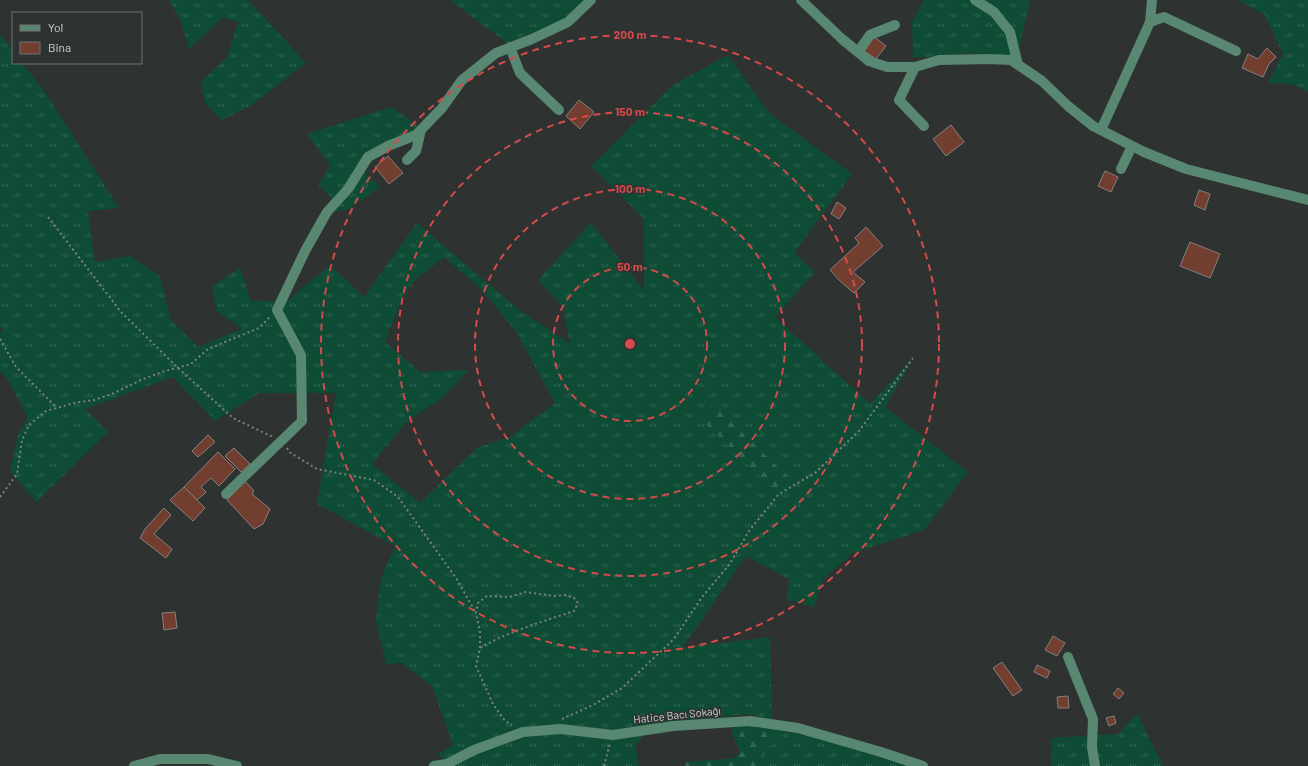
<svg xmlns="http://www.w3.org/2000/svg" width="1308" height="766" viewBox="0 0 1308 766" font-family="Barlow,sans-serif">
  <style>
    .grass { fill: url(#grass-tufts); fill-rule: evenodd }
    .forest { fill: url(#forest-firs) }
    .building { fill: #723e2f; stroke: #86807e }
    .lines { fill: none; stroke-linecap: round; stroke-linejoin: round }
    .path { stroke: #7d8180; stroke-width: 2; stroke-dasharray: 2 3; stroke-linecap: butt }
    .minor { stroke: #588772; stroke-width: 10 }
    .ring { fill: none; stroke: #d54a4a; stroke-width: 2; stroke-dasharray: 7 5 }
    .labels { text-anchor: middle; stroke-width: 3; stroke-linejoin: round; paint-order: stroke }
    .street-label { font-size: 11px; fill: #cfd2d1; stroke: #2e3331 }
    .centre { fill: #d54a4a; stroke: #2e3331; stroke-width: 2 }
    .ring-label { font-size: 12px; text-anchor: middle; font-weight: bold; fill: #d54a4a; stroke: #2e3331; stroke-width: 3; stroke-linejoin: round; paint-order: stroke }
  </style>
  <defs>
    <pattern id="grass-tufts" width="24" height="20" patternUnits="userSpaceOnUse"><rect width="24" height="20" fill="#0e4c36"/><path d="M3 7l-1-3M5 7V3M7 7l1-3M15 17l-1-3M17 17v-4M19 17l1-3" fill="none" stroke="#306552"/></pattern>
    <pattern id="forest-firs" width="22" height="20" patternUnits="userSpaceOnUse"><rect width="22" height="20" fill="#0e4c36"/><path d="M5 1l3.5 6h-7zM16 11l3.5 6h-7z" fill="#306552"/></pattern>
  </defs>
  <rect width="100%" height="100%" fill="#2e3331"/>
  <path class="grass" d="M 169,0 L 248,0 L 306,63 L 250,106 L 222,120 L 205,103 L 201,82 L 227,57 L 238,22 L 223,17 L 189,49 L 181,22 Z
    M 451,0 L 587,0 L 566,20 L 507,43 L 455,4 Z
    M 924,0 L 1030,0 L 1017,58 L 973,53 L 913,58 L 912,22 Z
    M 1237,0 L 1308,0 L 1308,92 L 1292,84 L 1268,83 L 1283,54 L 1265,15 Z
    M 0,34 L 13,51 L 13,63 L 22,63 L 47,95 L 119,208 L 88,211 L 95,262 L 130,256 L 160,276 L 170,319 L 198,347 L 242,329 L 216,310 L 212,287 L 240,268 L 251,301 L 274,301 L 277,309 L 330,265 L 364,297 L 417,223 L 518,309 L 570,344 L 563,307 L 538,280 L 591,223 L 644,290 L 644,219 L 591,166 L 673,85 L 728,55 L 768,112 L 852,174 L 794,253 L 815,272 L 775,317 L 870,404 L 913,358 L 885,407 L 968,472 L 924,530 L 853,553 L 823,579 L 814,607 L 787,600 L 789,579 L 746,556 L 682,648 L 770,637 L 772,719 L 747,714 L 669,722 L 613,730 L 563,724 L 511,731 L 469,747 L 444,760 L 438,754 L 453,745 L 432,686 L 402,663 L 386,664 L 376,620 L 381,578 L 395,546 L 317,504 L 336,393 L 259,393 L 215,421 L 173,377 L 85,409 L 108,432 L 36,502 L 10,471 L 18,434 L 28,418 L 8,380 L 0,371 L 0,334 L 3,329 L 0,327 ZM 444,257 L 481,289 L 517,333 L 555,403 L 510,437 L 477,448 L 420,503 L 372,464 L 408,420 L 441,399 L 469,370 L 420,372 L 385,342 L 403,296 L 417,278 Z
    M 391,107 L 418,125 L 415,139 L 370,159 L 363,171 L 380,187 L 347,210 L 327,212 L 333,199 L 319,185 L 330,165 L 307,134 Z
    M 1137,713 L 1163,766 L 1051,766 L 1052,738 L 1118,734 Z
    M 782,731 L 807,735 L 911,766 L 761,766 L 757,761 Z
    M 562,732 L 643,735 L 635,746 L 639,766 L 451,766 L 474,753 L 524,736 Z"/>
  <path class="forest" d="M 713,404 L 790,479 L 779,494 L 700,419 Z
    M 750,721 L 786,727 L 757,761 L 761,766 L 685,766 L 687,762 L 735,758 L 740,752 L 731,730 Z"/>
  <path class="building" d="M 873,36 L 886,46 L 876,59 L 863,50 Z
    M 1267,48 L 1276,57 L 1269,64 L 1263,77 L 1242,68 L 1248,54 L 1258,59 Z
    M 579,100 L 594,112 L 580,129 L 566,116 Z
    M 951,125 L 964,142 L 946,156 L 933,139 Z
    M 388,156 L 403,173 L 389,184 L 375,167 Z
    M 1105,171 L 1118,177 L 1111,192 L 1098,186 Z
    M 1199,190 L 1210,194 L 1205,210 L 1194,205 Z
    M 837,202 L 846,208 L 839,219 L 831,214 Z
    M 866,227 L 883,246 L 853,272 L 865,282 L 854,293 L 840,281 L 830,270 L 859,243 L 855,238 Z
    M 1190,242 L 1220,254 L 1210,278 L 1180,266 Z
    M 208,435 L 215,442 L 198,457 L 192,451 Z
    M 234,448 L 250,464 L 241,472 L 225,456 Z
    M 218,452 L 235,469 L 219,486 L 211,478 L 201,487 L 206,492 L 197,500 L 184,487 Z
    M 245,481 L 254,491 L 252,494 L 270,509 L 263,524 L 254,529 L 227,500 Z
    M 184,487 L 205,508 L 193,521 L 170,500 Z
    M 164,508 L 171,515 L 154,534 L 172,549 L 166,558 L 140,538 L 145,529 Z
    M 175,612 L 177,628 L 164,630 L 162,613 Z
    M 1053,636 L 1065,643 L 1057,656 L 1045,650 Z
    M 1002,662 L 1022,690 L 1013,696 L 993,668 Z
    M 1037,665 L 1050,671 L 1047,678 L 1034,672 Z
    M 1118,688 L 1124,693 L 1119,699 L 1113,694 Z
    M 1068,696 L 1069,708 L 1058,708 L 1057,697 Z
    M 1114,716 L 1116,723 L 1109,726 L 1106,718 Z"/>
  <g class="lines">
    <path class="path" d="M 48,217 L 121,312 L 178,368 L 233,418 L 273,437
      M 0,339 L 16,367 L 57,408
      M 287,448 L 289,452 L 317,469 L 374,480 L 398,497 L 456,578 L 476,613
      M 0,497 L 17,474 L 22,440 L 29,425 L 46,411 L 74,403 L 94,400 L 112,394 L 143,379 L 165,371 L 191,364 L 208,349 L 259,328 L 271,316
      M 480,648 L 480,631 L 476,613 L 478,603 L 487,596 L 509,597 L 526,592 L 554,596 L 565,595 L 574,598 L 578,603 L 574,611 C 542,622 509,631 480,648 L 476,666 L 493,704 L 505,721 L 512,725
      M 562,719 L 593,705 L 622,688 L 674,639 L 702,597 L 729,565 L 749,531 L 779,494 L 815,473 L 859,431 L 913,358
      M 604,766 L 610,743"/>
    <path class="minor" d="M 801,0 L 842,39 L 869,61 L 887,67 L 915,67 L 939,60 L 989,59 L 1011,60 L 1042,81 L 1068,106 L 1093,126 L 1144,152 L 1186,169 L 1308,200
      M 975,0 L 994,12 L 1010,32 L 1018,65
      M 1150,22 L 1152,0
      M 510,47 L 520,73 L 559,110
      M 858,52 L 870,35 L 895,25
      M 915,67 L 899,100 L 924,126
      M 1101,130 L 1150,22 L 1164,17 L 1236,51
      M 407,160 L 416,151 L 421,130
      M 1121,169 L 1132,146
      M 226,494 L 302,421 L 301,355 L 277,310 L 305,251 L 327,212 L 348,189 L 368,157 L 388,146 L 416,135 L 442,108 L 462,80 L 496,53 L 532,39 L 568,22 L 591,0
      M 1068,657 L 1093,719 L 1092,747 L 1095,766
      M 134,766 L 160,759 L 208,759 L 237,766
      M 434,766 L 447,764 L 474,750 L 523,732 L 561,729 L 613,735 L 673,726 L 750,721 L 798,728 L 881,752 L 923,766"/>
  </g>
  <g class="ring">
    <circle cx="630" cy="344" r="77"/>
    <circle cx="630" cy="344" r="155"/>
    <circle cx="630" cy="344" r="232"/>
    <circle cx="630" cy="344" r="309"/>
  </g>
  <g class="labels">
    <g class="street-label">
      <text transform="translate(677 715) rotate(-6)" y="4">Hatice Bacı Sokağı</text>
    </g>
  </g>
  <circle cx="630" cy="344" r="6" class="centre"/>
  <g class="ring-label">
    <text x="630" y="39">200 m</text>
    <text x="630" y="116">150 m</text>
    <text x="630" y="193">100 m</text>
    <text x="630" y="271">50 m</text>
  </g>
  <rect x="12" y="12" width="130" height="52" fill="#2e3331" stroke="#6e7371"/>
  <rect x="20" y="25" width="20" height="6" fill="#588772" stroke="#6e7371"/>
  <text x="48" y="32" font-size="12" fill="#cfd2d1">Yol</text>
  <rect x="20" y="42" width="20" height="12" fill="#723e2f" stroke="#6e7371"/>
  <text x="48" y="52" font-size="12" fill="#cfd2d1">Bina</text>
</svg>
